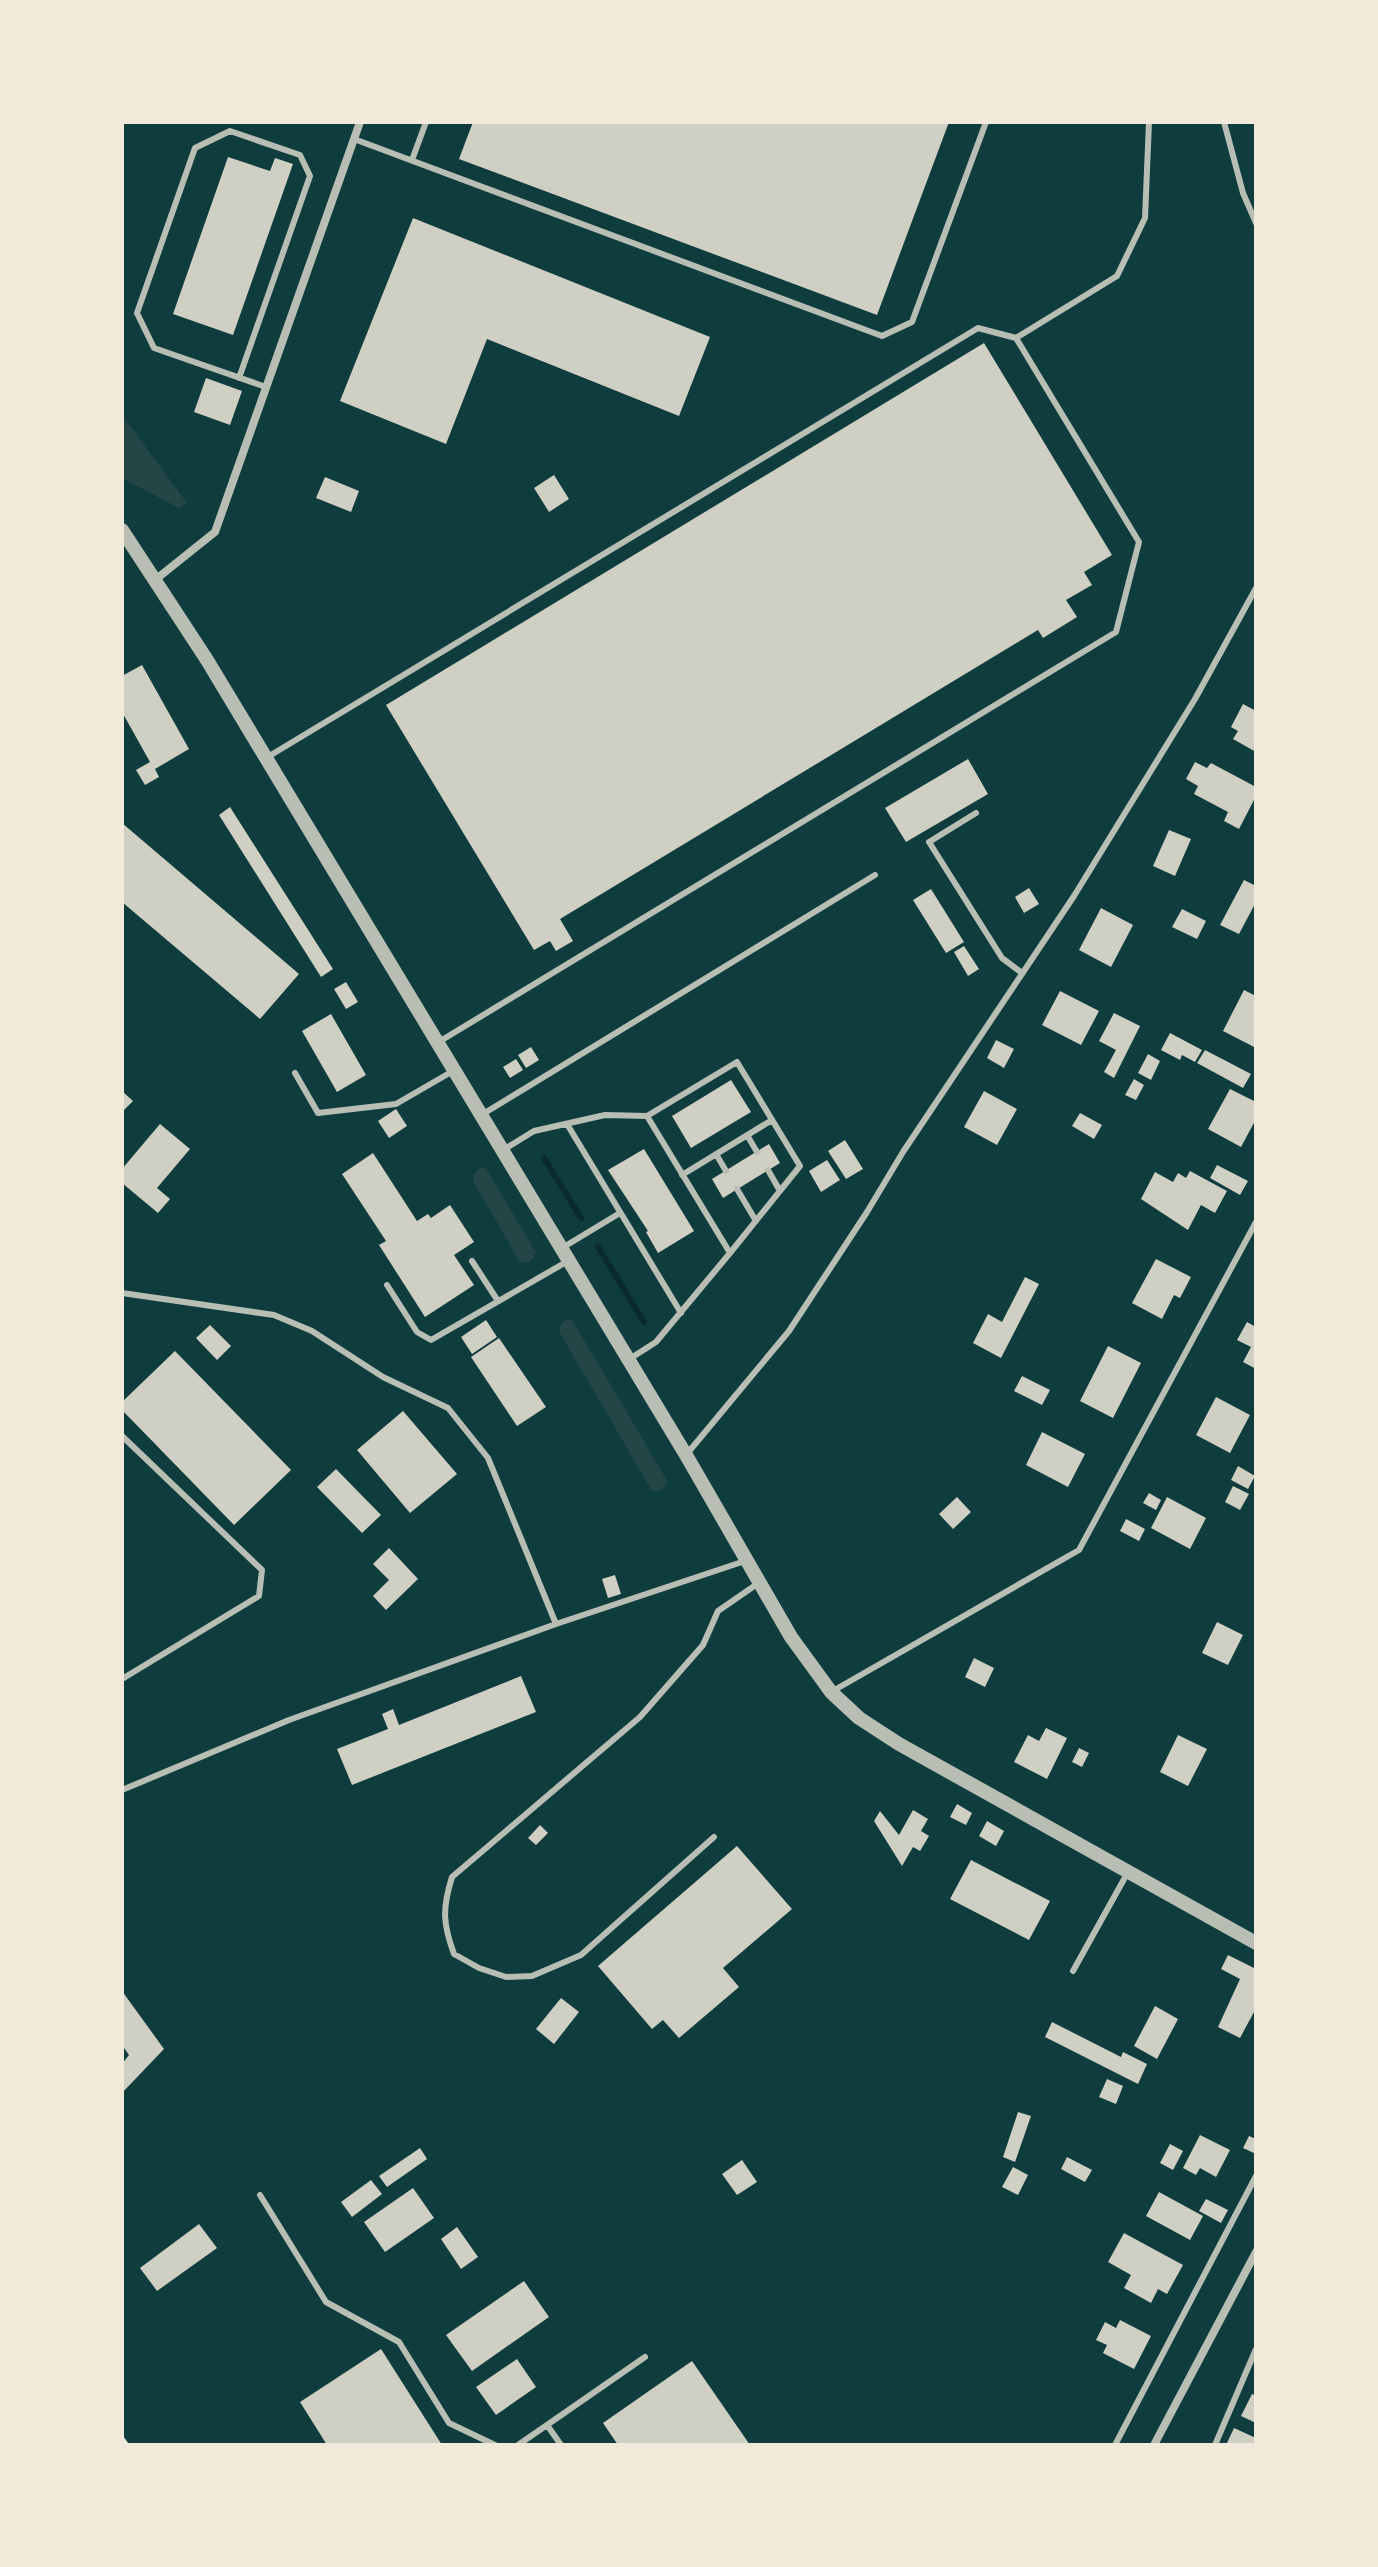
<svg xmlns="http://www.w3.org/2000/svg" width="1378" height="2567" viewBox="0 0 1378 2567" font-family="Rubik,sans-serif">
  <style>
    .green { fill: #244646 }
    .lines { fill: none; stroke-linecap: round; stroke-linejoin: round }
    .stream { stroke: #0a2a2b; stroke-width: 6 }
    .building { fill: #cfcfc3 }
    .path { stroke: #f1e9da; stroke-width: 4 }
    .service { stroke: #b8beb3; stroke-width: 6 }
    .minor { stroke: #b8beb3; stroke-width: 8 }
    .tertiary { stroke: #b8beb3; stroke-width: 14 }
  </style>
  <rect width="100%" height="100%" fill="#0f3d3e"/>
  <path class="green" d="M 122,415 L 187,503 L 179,508 L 122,478 Z
    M 480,1168 L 486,1168 L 536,1253 L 530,1262 L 520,1262 L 473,1181 L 474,1174 Z
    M 566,1319 L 572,1320 L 668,1482 L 662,1490 L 652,1491 L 560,1333 L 560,1326 Z"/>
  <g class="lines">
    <path class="stream" d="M 544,1158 L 581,1218
      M 598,1247 L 644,1322"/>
  </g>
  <path class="building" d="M 473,122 L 949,122 L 877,315 L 459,159 Z
    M 228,157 L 270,171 L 275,158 L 293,164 L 233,335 L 173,314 Z
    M 413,218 L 710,337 L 679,416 L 487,339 L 446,444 L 340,401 Z
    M 984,343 L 1112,555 L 1084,572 L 1092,585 L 1066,600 L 1077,617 L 1043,638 L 1038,630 L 560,919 L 573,941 L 556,951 L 550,941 L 534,950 L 386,705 Z
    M 206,378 L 242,391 L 230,425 L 194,412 Z
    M 554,475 L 569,499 L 549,512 L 534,488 Z
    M 325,477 L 359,491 L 351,512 L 316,498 Z
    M 142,665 L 189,749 L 155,769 L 159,777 L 145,785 L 136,770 L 150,762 L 122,712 L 122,676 Z
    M 1243,704 L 1256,711 L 1256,752 L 1233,739 L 1238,731 L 1231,727 Z
    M 968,759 L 988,794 L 906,842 L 885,808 Z
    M 1195,762 L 1207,768 L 1211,763 L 1256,787 L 1256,796 L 1239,829 L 1224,821 L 1228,812 L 1194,794 L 1198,786 L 1186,779 Z
    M 230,807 L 333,969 L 321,977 L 219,815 Z
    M 122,823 L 299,974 L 260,1019 L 122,902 Z
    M 1169,830 L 1191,839 L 1175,876 L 1153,866 Z
    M 1244,880 L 1256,886 L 1256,902 L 1239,934 L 1220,925 Z
    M 1029,888 L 1039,904 L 1024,913 L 1015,897 Z
    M 931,889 L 964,942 L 946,953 L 913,900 Z
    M 1101,908 L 1133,925 L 1111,967 L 1079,950 Z
    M 1182,909 L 1206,921 L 1197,939 L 1172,927 Z
    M 964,946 L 979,969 L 968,976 L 954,952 Z
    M 346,982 L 358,1002 L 346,1009 L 334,989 Z
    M 1244,990 L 1256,996 L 1256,1048 L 1223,1031 Z
    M 1060,991 L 1099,1011 L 1081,1045 L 1042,1025 Z
    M 1114,1013 L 1140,1026 L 1114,1078 L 1104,1072 L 1116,1050 L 1099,1041 Z
    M 331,1014 L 366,1075 L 337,1092 L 302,1031 Z
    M 1170,1033 L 1202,1050 L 1195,1062 L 1182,1055 L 1180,1060 L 1161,1050 Z
    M 996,1040 L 1014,1049 L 1004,1068 L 987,1058 Z
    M 531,1047 L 539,1060 L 526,1068 L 518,1055 Z
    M 1205,1050 L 1251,1074 L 1243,1088 L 1197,1063 Z
    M 1148,1054 L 1160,1061 L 1151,1080 L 1138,1073 Z
    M 516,1059 L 523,1070 L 510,1078 L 503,1067 Z
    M 1134,1079 L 1144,1085 L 1136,1100 L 1125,1095 Z
    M 731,1080 L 751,1112 L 691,1148 L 672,1116 Z
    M 1230,1089 L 1256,1102 L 1256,1119 L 1241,1147 L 1208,1129 Z
    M 122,1091 L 133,1101 L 122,1112 Z
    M 984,1091 L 1017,1109 L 997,1145 L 964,1127 Z
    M 396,1109 L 407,1126 L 389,1138 L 378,1121 Z
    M 1080,1113 L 1102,1125 L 1094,1139 L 1072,1126 Z
    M 160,1124 L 190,1149 L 157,1188 L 170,1199 L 158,1213 L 122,1183 L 122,1169 Z
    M 845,1140 L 863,1169 L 846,1179 L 828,1151 Z
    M 769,1144 L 780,1163 L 723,1198 L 712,1179 Z
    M 644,1149 L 694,1231 L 658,1253 L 646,1232 L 648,1231 L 608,1170 Z
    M 373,1153 L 417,1221 L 428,1214 L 431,1218 L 450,1205 L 474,1242 L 454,1255 L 474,1285 L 425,1317 L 379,1245 L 386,1241 L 342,1174 Z
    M 827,1160 L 840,1180 L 821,1192 L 809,1171 Z
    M 1217,1165 L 1248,1181 L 1240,1195 L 1210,1178 Z
    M 1190,1171 L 1227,1191 L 1215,1213 L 1201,1205 L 1188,1230 L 1141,1199 L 1155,1172 L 1173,1182 L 1178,1173 L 1186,1178 Z
    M 1156,1259 L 1191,1277 L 1180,1298 L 1174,1295 L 1162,1319 L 1132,1303 Z
    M 1025,1277 L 1039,1284 L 1001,1358 L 973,1343 L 988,1314 L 1002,1322 Z
    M 486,1320 L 497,1337 L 472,1354 L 461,1337 Z
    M 1247,1322 L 1256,1327 L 1256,1369 L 1243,1362 L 1251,1347 L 1237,1340 Z
    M 210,1325 L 231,1346 L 217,1360 L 196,1338 Z
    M 499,1338 L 546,1407 L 517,1426 L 471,1357 Z
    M 1108,1346 L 1141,1363 L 1113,1418 L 1080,1401 Z
    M 175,1351 L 291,1470 L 234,1525 L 122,1410 L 122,1402 Z
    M 1022,1376 L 1050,1390 L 1042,1405 L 1014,1391 Z
    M 1216,1397 L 1250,1415 L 1230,1453 L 1196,1435 Z
    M 403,1411 L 457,1474 L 410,1513 L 357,1450 Z
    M 1042,1432 L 1085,1454 L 1068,1487 L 1026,1465 Z
    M 1238,1466 L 1255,1476 L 1248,1489 L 1231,1480 Z
    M 336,1469 L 381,1515 L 362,1533 L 317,1487 Z
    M 1233,1486 L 1249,1494 L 1240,1510 L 1225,1502 Z
    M 1149,1493 L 1161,1500 L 1156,1510 L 1143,1503 Z
    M 957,1497 L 971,1512 L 953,1529 L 939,1514 Z
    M 1167,1497 L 1206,1518 L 1190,1549 L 1151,1528 Z
    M 1126,1519 L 1145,1529 L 1139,1541 L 1120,1531 Z
    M 389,1548 L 418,1579 L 386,1610 L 373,1596 L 389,1580 L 373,1564 Z
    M 615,1575 L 621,1594 L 608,1598 L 602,1579 Z
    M 1217,1622 L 1243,1635 L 1228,1665 L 1202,1653 Z
    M 974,1658 L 994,1668 L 985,1687 L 965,1677 Z
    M 521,1676 L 536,1712 L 352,1785 L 337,1749 L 388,1729 L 382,1714 L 393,1709 L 399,1725 Z
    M 1046,1728 L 1067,1738 L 1047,1779 L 1014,1762 L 1028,1735 L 1039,1741 Z
    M 1178,1735 L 1207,1749 L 1188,1786 L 1160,1772 Z
    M 1079,1748 L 1089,1753 L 1082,1767 L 1072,1762 Z
    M 957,1804 L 972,1813 L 966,1825 L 950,1817 Z
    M 913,1810 L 928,1819 L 921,1831 L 929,1836 L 920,1851 L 913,1847 L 902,1866 L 874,1821 L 880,1811 L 899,1835 Z
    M 987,1821 L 1004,1831 L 996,1846 L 979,1836 Z
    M 540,1825 L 548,1833 L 536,1845 L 528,1838 Z
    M 737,1846 L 792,1909 L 723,1968 L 739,1987 L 679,2038 L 663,2020 L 652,2029 L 598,1966 Z
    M 971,1860 L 1050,1901 L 1029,1940 L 950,1899 Z
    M 1228,1955 L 1256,1969 L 1256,2013 L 1254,2012 L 1240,2038 L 1218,2027 L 1240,1979 L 1221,1969 Z
    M 122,1991 L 164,2049 L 122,2093 L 122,2064 L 129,2055 L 122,2045 Z
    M 561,1998 L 579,2012 L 554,2044 L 536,2029 Z
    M 1155,2006 L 1178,2019 L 1157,2059 L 1134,2046 Z
    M 1052,2022 L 1121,2057 L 1123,2052 L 1147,2064 L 1138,2084 L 1045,2037 Z
    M 1107,2079 L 1123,2086 L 1116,2104 L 1099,2097 Z
    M 1018,2112 L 1031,2116 L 1015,2162 L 1003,2157 Z
    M 1200,2135 L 1230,2150 L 1216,2177 L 1200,2168 L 1196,2175 L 1183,2168 Z
    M 1249,2136 L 1256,2139 L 1256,2154 L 1243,2148 Z
    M 1170,2144 L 1183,2151 L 1173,2170 L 1160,2163 Z
    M 420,2148 L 427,2159 L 387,2187 L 379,2176 Z
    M 1067,2157 L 1092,2170 L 1085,2182 L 1061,2169 Z
    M 742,2160 L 757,2182 L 737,2195 L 722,2174 Z
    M 1013,2167 L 1028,2175 L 1018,2195 L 1002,2187 Z
    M 371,2180 L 382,2194 L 352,2217 L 341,2202 Z
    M 413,2188 L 434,2218 L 385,2252 L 364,2222 Z
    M 1159,2192 L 1203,2216 L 1190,2240 L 1146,2216 Z
    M 1206,2199 L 1228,2210 L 1221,2223 L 1199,2211 Z
    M 199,2224 L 217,2248 L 157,2291 L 140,2268 Z
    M 457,2227 L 478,2257 L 461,2269 L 441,2239 Z
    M 1124,2233 L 1183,2265 L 1167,2294 L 1158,2289 L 1151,2303 L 1124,2288 L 1131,2275 L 1108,2262 Z
    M 524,2281 L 549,2317 L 472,2371 L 446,2335 Z
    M 1120,2320 L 1151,2336 L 1134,2369 L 1103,2353 L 1107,2345 L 1096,2340 L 1105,2322 L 1116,2328 Z
    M 381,2349 L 442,2445 L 327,2445 L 300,2402 Z
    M 517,2359 L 536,2387 L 496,2415 L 476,2387 Z
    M 692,2361 L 750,2445 L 618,2445 L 603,2423 Z
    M 1252,2394 L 1256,2396 L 1256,2423 L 1241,2416 Z
    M 1234,2428 L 1256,2438 L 1255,2445 L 1226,2445 Z"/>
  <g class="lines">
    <path class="path" d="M 122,2438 L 127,2445"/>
    <path class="service" d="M 1224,122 L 1243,193 L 1256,223
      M 354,139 L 882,336 L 912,322 L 986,122
      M 412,160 L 426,122
      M 1016,338 L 1117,276 L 1145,218 L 1149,122
      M 239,378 L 310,176 L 300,155 L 230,131 L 195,148 L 137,313 L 154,348 L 266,387
      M 266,758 L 978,328 L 1016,338 L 1139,542 L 1116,632 L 437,1043
      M 976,813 L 929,842 L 1002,958 L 1022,973
      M 295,1073 L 318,1113 L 396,1104 L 453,1071
      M 483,1114 L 875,875
      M 647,1116 L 737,1062 L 800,1166 L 730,1253
      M 567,1124 L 681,1313
      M 747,1135 L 757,1152
      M 503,1150 L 534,1131 L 605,1115 L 647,1116 L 730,1253 L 656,1342 L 631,1358
      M 716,1154 L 726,1171
      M 768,1170 L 780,1191
      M 682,1175 L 772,1120
      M 737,1189 L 756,1221
      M 562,1248 L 620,1213
      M 472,1261 L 498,1301
      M 387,1285 L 417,1332 L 431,1340 L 568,1261
      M 122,1293 L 274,1315 L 312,1331 L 383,1377 L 448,1408 L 488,1458 L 556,1624
      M 122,1436 L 262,1570 L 259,1596 L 122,1679
      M 686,1455 L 789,1331 L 867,1212 L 903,1152 L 1074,896 L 1195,699 L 1256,588
      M 831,1692 L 1079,1550 L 1256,1222
      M 122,1790 L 289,1720 L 556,1624 L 745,1561
      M 714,1837 L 581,1955 L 532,1976 L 506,1977 L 479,1968 L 454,1954 C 443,1924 442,1909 452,1877 L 640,1717 L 703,1645 L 718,1611 L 760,1582
      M 1073,1971 L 1128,1872
      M 260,2195 L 326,2302 L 399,2342 L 449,2423 L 495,2445
      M 518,2445 L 547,2425
      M 561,2445 L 547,2425 L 645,2357
      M 1115,2445 L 1256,2176
      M 1215,2445 L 1256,2349"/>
    <path class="minor" d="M 155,580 L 215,532 L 360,122
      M 1154,2445 L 1256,2252"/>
    <path class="tertiary" d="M 122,530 L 207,660 L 686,1455 L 791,1637 L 831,1692 L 859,1718 L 899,1744 L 1256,1943"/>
  </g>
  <rect width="1378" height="2567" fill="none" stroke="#f1e9da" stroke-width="248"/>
</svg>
